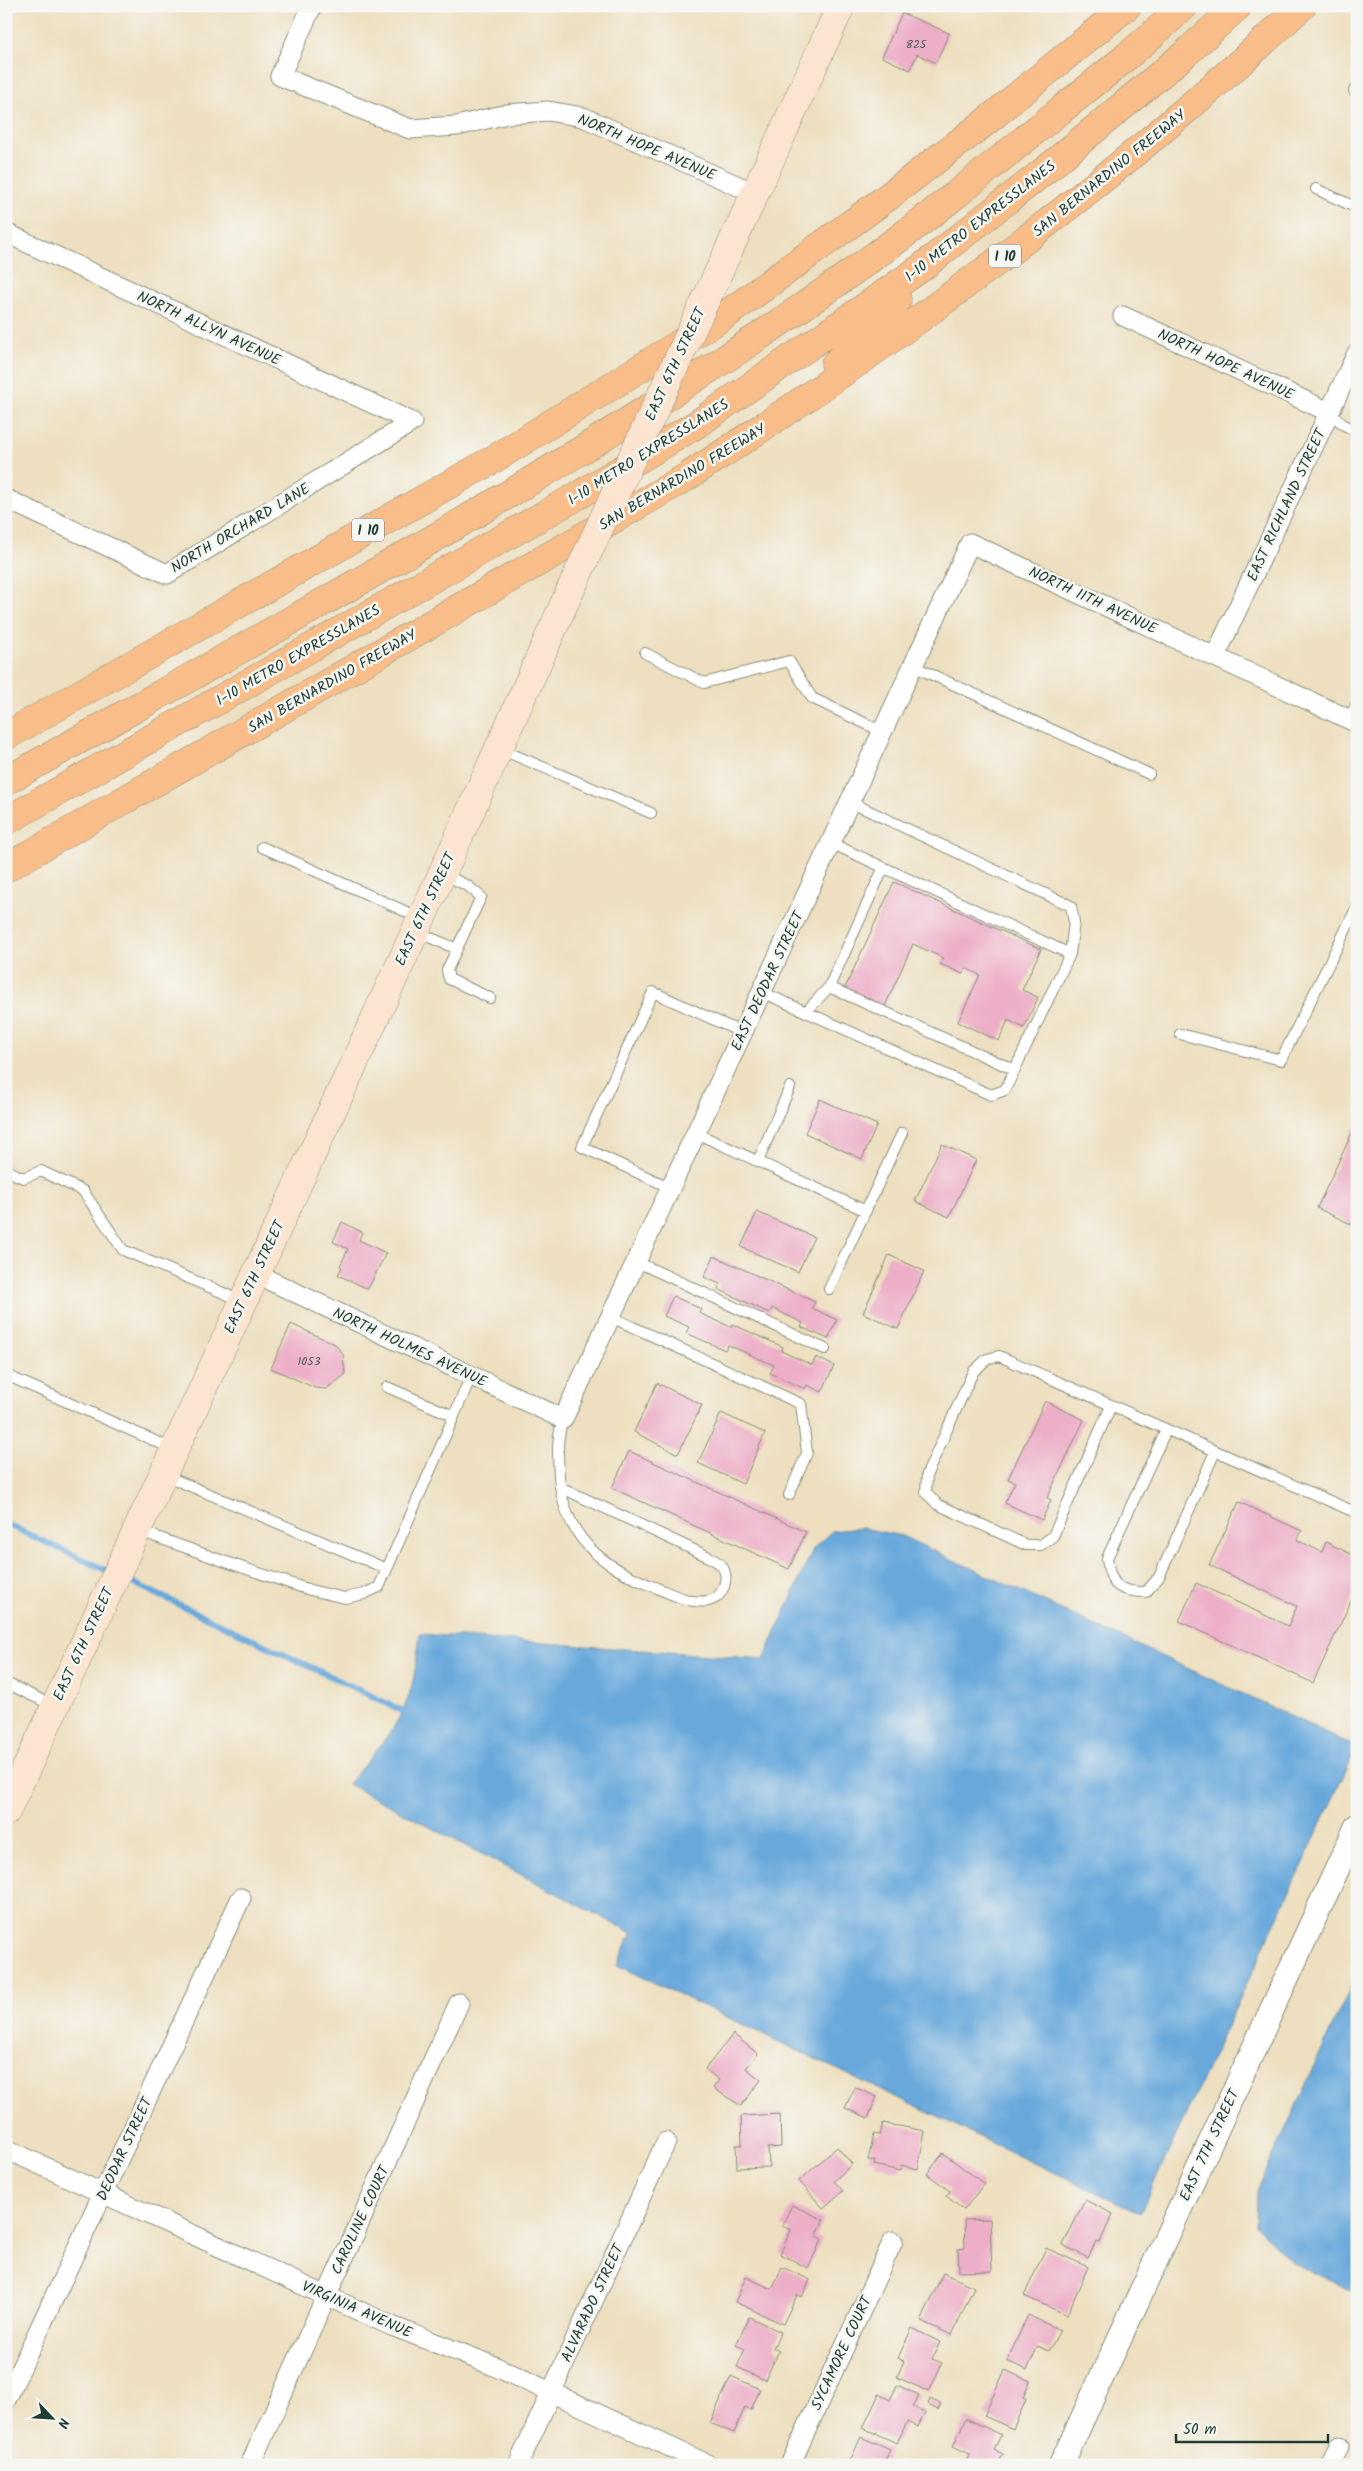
<svg xmlns="http://www.w3.org/2000/svg" width="1363" height="2471" viewBox="0 0 1363 2471" font-family="Kalam,sans-serif">
  <style>
    .water { fill: #68a8db; stroke: #447288 }
    .lines { fill: none; stroke-linecap: round; stroke-linejoin: round }
    .stream { stroke: #68a8db; stroke-width: 6 }
    .building { fill: #edafc8 }
    .service-casing { stroke: #868e7a; stroke-width: 12 }
    .minor-casing { stroke: #868e7a; stroke-width: 21 }
    .tertiary-casing { stroke: #868e7a; stroke-width: 26 }
    .secondary-casing { stroke: #868e7a; stroke-width: 29 }
    .motorway-casing { stroke: #868e7a; stroke-width: 29 }
    .service { stroke: #fff; stroke-width: 10 }
    .minor { stroke: #fff; stroke-width: 19 }
    .tertiary { stroke: #fff; stroke-width: 24 }
    .secondary { stroke: #fce5d0; stroke-width: 28 }
    .motorway { stroke: #f8bd89; stroke-width: 28 }
    .secondary-bridge-casing { stroke: #868e7a; stroke-width: 29; stroke-linecap: butt }
    .secondary-bridge { stroke: #fce5d0; stroke-width: 28 }
    .labels { text-anchor: middle; stroke-width: 5; stroke-linejoin: round; paint-order: stroke }
    .number-label { font-size: 12px; fill: #525a59 }
    .shield { fill: #f6f6f2; stroke: #60746d; stroke-width: 1 }
    .shield-label { font-size: 14px; font-weight: bold; fill: #1f3d34 }
    .street-label { font-size: 15px; fill: #1f3d34; stroke: #f6f6f2 }
  </style>
  <rect width="100%" height="100%" fill="#f6f6f2"/>
  <filter id="ink" filterUnits="userSpaceOnUse"><feTurbulence type="fractalNoise" baseFrequency=".02" numOctaves="2"/><feDisplacementMap in="SourceGraphic" scale="10" xChannelSelector="R" yChannelSelector="G"/><feConvolveMatrix kernelMatrix="1 2 1 2 8 2 1 2 1" color-interpolation-filters="sRGB"/></filter>
  <filter id="wash" filterUnits="userSpaceOnUse"><feTurbulence type="fractalNoise" baseFrequency=".0096" numOctaves="4" result="noise"/><feDisplacementMap in="SourceGraphic" scale="20" xChannelSelector="R" yChannelSelector="G"/><feGaussianBlur stdDeviation="1.12" result="paint"/><feColorMatrix in="noise" values="0 0 0 0 0 0 0 0 0 0 0 0 0 0 0 0 0 1.4 0 .05"/><feComposite in="paint" operator="in"/></filter>
  <g filter="url(#wash)">
    <rect width="100%" height="100%" fill="#eddfbf"/>
    <path class="water" d="M 862,1528 L 902,1536 L 1357,1747 L 1140,2213 L 617,1965 L 632,1933 L 348,1784 C 371,1756 400,1727 410,1692 C 416,1673 417,1653 420,1634 L 764,1659 L 813,1549 L 832,1531 Z
      M 1357,1973 L 1357,2293 L 1291,2262 L 1256,2226 L 1257,2191 Z"/>
    <g class="lines">
      <path class="stream" d="M 6,1524 L 110,1572
        M 121,1577 L 403,1711"/>
    </g>
    <g id="blocks">
      <path class="building" d="M 902,13 L 949,33 L 936,63 L 917,54 L 910,70 L 882,57 Z
        M 894,882 L 1041,949 L 1022,990 L 1038,997 L 1024,1028 L 1008,1020 L 999,1041 L 958,1022 L 980,975 L 966,968 L 963,974 L 940,964 L 943,958 L 913,944 L 884,1008 L 844,990 Z
        M 820,1099 L 877,1125 L 862,1159 L 805,1133 Z
        M 1357,1122 L 1357,1227 L 1317,1208 Z
        M 942,1144 L 976,1160 L 949,1217 L 915,1201 Z
        M 757,1212 L 814,1237 L 798,1272 L 741,1247 Z
        M 342,1222 L 362,1232 L 359,1240 L 386,1253 L 368,1289 L 338,1275 L 342,1267 L 340,1266 L 348,1249 L 333,1242 Z
        M 889,1255 L 924,1271 L 898,1329 L 863,1313 Z
        M 714,1256 L 815,1302 L 812,1308 L 837,1320 L 828,1339 L 801,1327 L 803,1323 L 772,1308 L 769,1313 L 718,1289 L 720,1284 L 704,1277 Z
        M 673,1296 L 701,1309 L 699,1313 L 731,1327 L 732,1324 L 783,1347 L 781,1351 L 812,1365 L 816,1357 L 834,1366 L 822,1392 L 807,1385 L 805,1389 L 770,1373 L 774,1365 L 728,1345 L 725,1350 L 686,1333 L 689,1327 L 664,1316 Z
        M 291,1324 L 335,1344 L 343,1354 L 345,1375 L 326,1389 L 315,1388 L 271,1368 Z
        M 657,1383 L 702,1405 L 678,1454 L 634,1432 Z
        M 1045,1401 L 1084,1420 L 1047,1498 L 1051,1500 L 1042,1520 L 1005,1503 L 1015,1482 L 1008,1479 Z
        M 721,1413 L 765,1433 L 743,1484 L 698,1463 Z
        M 629,1451 L 806,1532 L 789,1569 L 612,1488 Z
        M 1239,1502 L 1302,1531 L 1297,1540 L 1322,1552 L 1326,1542 L 1357,1557 L 1357,1588 L 1313,1683 L 1179,1621 L 1196,1583 L 1288,1626 L 1297,1606 L 1209,1565 Z
        M 733,2034 L 758,2054 L 746,2068 L 761,2080 L 741,2106 L 713,2088 L 719,2080 L 705,2069 Z
        M 855,2087 L 877,2097 L 868,2118 L 845,2108 Z
        M 780,2114 L 781,2147 L 768,2148 L 769,2167 L 737,2168 L 736,2145 L 742,2145 L 741,2116 Z
        M 883,2123 L 925,2131 L 918,2169 L 901,2165 L 900,2171 L 874,2165 L 875,2161 L 868,2160 L 874,2134 L 880,2135 Z
        M 837,2147 L 852,2164 L 834,2181 L 843,2191 L 823,2208 L 799,2181 Z
        M 943,2153 L 984,2184 L 964,2210 L 946,2196 L 950,2191 L 927,2174 Z
        M 1085,2200 L 1113,2214 L 1100,2242 L 1096,2241 L 1088,2258 L 1063,2245 Z
        M 792,2205 L 824,2220 L 816,2236 L 822,2239 L 808,2268 L 780,2254 L 791,2230 L 782,2226 Z
        M 990,2219 L 992,2271 L 959,2272 L 958,2249 L 965,2248 L 964,2220 Z
        M 1046,2248 L 1088,2267 L 1067,2315 L 1024,2296 Z
        M 782,2267 L 810,2280 L 802,2297 L 797,2295 L 783,2324 L 735,2302 L 746,2277 L 772,2289 Z
        M 943,2273 L 974,2287 L 952,2335 L 921,2321 Z
        M 1028,2315 L 1060,2330 L 1049,2351 L 1038,2346 L 1027,2370 L 1007,2361 Z
        M 749,2317 L 781,2332 L 773,2348 L 779,2351 L 765,2380 L 737,2367 L 745,2349 L 736,2345 Z
        M 912,2328 L 940,2342 L 932,2359 L 942,2363 L 929,2392 L 897,2377 L 904,2361 L 898,2358 Z
        M 1005,2370 L 1030,2381 L 1023,2398 L 1026,2400 L 1013,2429 L 984,2416 Z
        M 731,2376 L 760,2389 L 751,2410 L 745,2407 L 734,2433 L 710,2423 Z
        M 897,2385 L 919,2395 L 913,2407 L 925,2412 L 918,2427 L 907,2422 L 897,2443 L 863,2428 L 879,2394 L 890,2400 Z
        M 930,2399 L 941,2404 L 938,2410 L 928,2405 Z
        M 966,2418 L 1001,2435 L 994,2450 L 1003,2454 L 997,2465 L 964,2465 L 970,2454 L 953,2446 Z
        M 861,2437 L 890,2450 L 883,2465 L 848,2465 Z"/>
    </g>
  </g>
  <g filter="url(#ink)">
    <use href="#blocks" fill-opacity="0" stroke="#868e7a" stroke-width="1"/>
    <g class="lines">
      <defs>
        <path id="service" d="M 1357,88 L 1354,91 L 1357,92
          M 1316,189 L 1357,208
          M 1329,412 L 1344,425 L 1357,431
          M 645,653 L 704,683 L 789,661 L 812,698 L 883,732
          M 913,666 L 1149,774
          M 1349,720 L 1357,703
          M 500,749 L 651,813
          M 831,843 L 1070,954
          M 262,847 L 420,918
          M 443,874 L 468,886 L 481,897 L 447,970 L 449,979 L 490,998
          M 417,932 L 457,949
          M 829,987 L 1015,1070
          M 762,992 L 991,1095 L 1005,1090 L 1070,954 L 1074,922 L 1071,906 L 850,802
          M 806,1012 L 829,987 L 883,869
          M 1180,1034 L 1281,1060 L 1357,907
          M 696,1133 L 866,1211
          M 758,1161 L 790,1087
          M 6,1170 L 23,1178 L 41,1171 L 83,1191 L 123,1250 L 242,1301
          M 671,1188 L 582,1147 L 653,992 L 743,1033
          M 637,1262 L 825,1349
          M 829,1289 L 902,1133
          M 611,1317 L 801,1404 L 807,1453 L 789,1495
          M 6,1375 L 173,1449
          M 387,1387 L 454,1416 L 387,1569
          M 1111,1406 L 1053,1536 L 1041,1545 L 1026,1545 L 937,1504 L 926,1492 L 927,1474 L 973,1372 L 987,1359 L 999,1356 L 1357,1513
          M 454,1416 L 471,1376
          M 1166,1430 L 1107,1558 C 1110,1586 1119,1592 1146,1592 L 1159,1577 L 1215,1452
          M 560,1487 L 709,1557 C 712,1559 718,1562 721,1565 C 731,1577 723,1599 708,1601 C 690,1604 674,1595 657,1588 C 602,1567 564,1538 559,1476 C 558,1451 556,1443 563,1419
          M 137,1530 L 223,1561 L 310,1590 L 345,1598 L 364,1594 L 379,1587 L 387,1569 L 164,1475
          M 6,1683 L 54,1706"/>
        <path id="minor" d="M 312,6 L 280,76 L 410,129 L 457,126 L 507,114 L 548,111 L 583,117 L 754,193
          M 6,233 L 412,422
          M 1123,316 L 1329,412
          M 6,499 L 167,574 L 412,422
          M 1215,657 L 1357,353
          M 256,1274 L 563,1419 L 970,543 L 1357,723
          M 6,2149 L 392,2326 L 494,2366 L 709,2465
          M 6,2400 L 241,1898
          M 250,2465 L 459,2003
          M 518,2465 L 666,2142
          M 790,2465 L 893,2241
          M 1331,2465 L 1339,2446"/>
        <path id="tertiary" d="M 1061,2465 L 1357,1826"/>
        <path id="secondary" d="M 721,267 L 841,6
          M 6,1812 L 442,874 L 569,593"/>
        <path id="motorway" d="M 835,364 L 897,300
          M 6,736 L 494,459 L 724,316 L 885,199 L 983,124 L 1127,6
          M 6,781 C 298,616 596,456 869,260 C 927,219 982,174 1037,129 C 1087,89 1137,50 1184,6
          M 6,821 L 579,495 L 697,424 L 921,268 L 1048,168 L 1185,54 L 1238,6
          M 6,868 L 685,478 C 903,338 1112,184 1302,6"/>
      </defs>
      <use href="#service" class="service-casing"/>
      <use href="#minor" class="minor-casing"/>
      <use href="#tertiary" class="tertiary-casing"/>
      <use href="#secondary" class="secondary-casing"/>
      <use href="#motorway" class="motorway-casing"/>
      <use href="#service" class="service"/>
      <use href="#minor" class="minor"/>
      <use href="#tertiary" class="tertiary"/>
      <use href="#secondary" class="secondary"/>
      <use href="#motorway" class="motorway"/>
      <defs>
        <path id="secondary-bridge" d="M 569,593 L 721,267"/>
      </defs>
      <use href="#secondary-bridge" class="secondary-bridge-casing"/>
      <use href="#secondary-bridge" class="secondary-bridge"/>
    </g>
  </g>
  <g class="labels">
    <g class="number-label">
      <text x="916" y="48">825</text>
      <text x="309" y="1365">1053</text>
    </g>
    <g class="shield">
      <rect x="989" y="244.5" width="32" height="23" rx="4"/>
      <rect x="352" y="518.5" width="32" height="23" rx="4"/>
    </g>
    <g class="shield-label">
      <text x="1005" y="261">I 10</text>
      <text x="368" y="535">I 10</text>
    </g>
    <g class="street-label">
      <text transform="translate(647 147) rotate(23)" y="5">NORTH HOPE AVENUE</text>
      <text transform="translate(1109 173) rotate(-39)" y="5">SAN BERNARDINO FREEWAY</text>
      <text transform="translate(980 221) rotate(-38)" y="5">I-10 METRO EXPRESSLANES</text>
      <text transform="translate(209 328) rotate(25)" y="5">NORTH ALLYN AVENUE</text>
      <text transform="translate(675 364) rotate(-65)" y="5">EAST 6TH STREET</text>
      <text transform="translate(1226 364) rotate(25)" y="5">NORTH HOPE AVENUE</text>
      <text transform="translate(648 452) rotate(-32)" y="5">I-10 METRO EXPRESSLANES</text>
      <text transform="translate(682 477) rotate(-31)" y="5">SAN BERNARDINO FREEWAY</text>
      <text transform="translate(1286 505) rotate(-65)" y="5">EAST RICHLAND STREET</text>
      <text transform="translate(240 528) rotate(-31)" y="5">NORTH ORCHARD LANE</text>
      <text transform="translate(1093 600) rotate(25)" y="5">NORTH 11TH AVENUE</text>
      <text transform="translate(298 655) rotate(-30)" y="5">I-10 METRO EXPRESSLANES</text>
      <text transform="translate(332 681) rotate(-30)" y="5">SAN BERNARDINO FREEWAY</text>
      <text transform="translate(425 909) rotate(-65)" y="5">EAST 6TH STREET</text>
      <text transform="translate(767 981) rotate(-65)" y="5">EAST DEODAR STREET</text>
      <text transform="translate(254 1277) rotate(-65)" y="5">EAST 6TH STREET</text>
      <text transform="translate(410 1347) rotate(25)" y="5">NORTH HOLMES AVENUE</text>
      <text transform="translate(83 1644) rotate(-65)" y="5">EAST 6TH STREET</text>
      <text transform="translate(1209 2145) rotate(-65)" y="5">EAST 7TH STREET</text>
      <text transform="translate(124 2149) rotate(-65)" y="5">DEODAR STREET</text>
      <text transform="translate(360 2220) rotate(-65)" y="5">CAROLINE COURT</text>
      <text transform="translate(592 2303) rotate(-65)" y="5">ALVARADO STREET</text>
      <text transform="translate(357 2309) rotate(24)" y="5">VIRGINIA AVENUE</text>
      <text transform="translate(841 2353) rotate(-65)" y="5">SYCAMORE COURT</text>
    </g>
  </g>
  <rect width="1363" height="2471" fill="none" stroke="#f6f6f2" stroke-width="25"/>
  <g transform="translate(52 2418) rotate(115)" stroke="#f6f6f2" stroke-width="4" paint-order="stroke">
  <path d="M0-4L9 19L0 12L-9 19Z" fill="#1f3d34"/>
  <text y="-8" font-size="14" font-weight="bold" text-anchor="middle" fill="#1f3d34">N</text>
  </g>
  <path d="M1176 2434v8h152v-8" fill="none" stroke="#1f3d34" stroke-width="2.5"/>
  <text x="1183" y="2434" font-size="15" fill="#1f3d34" stroke="#f6f6f2" stroke-width="4" paint-order="stroke">50 m</text>
</svg>
